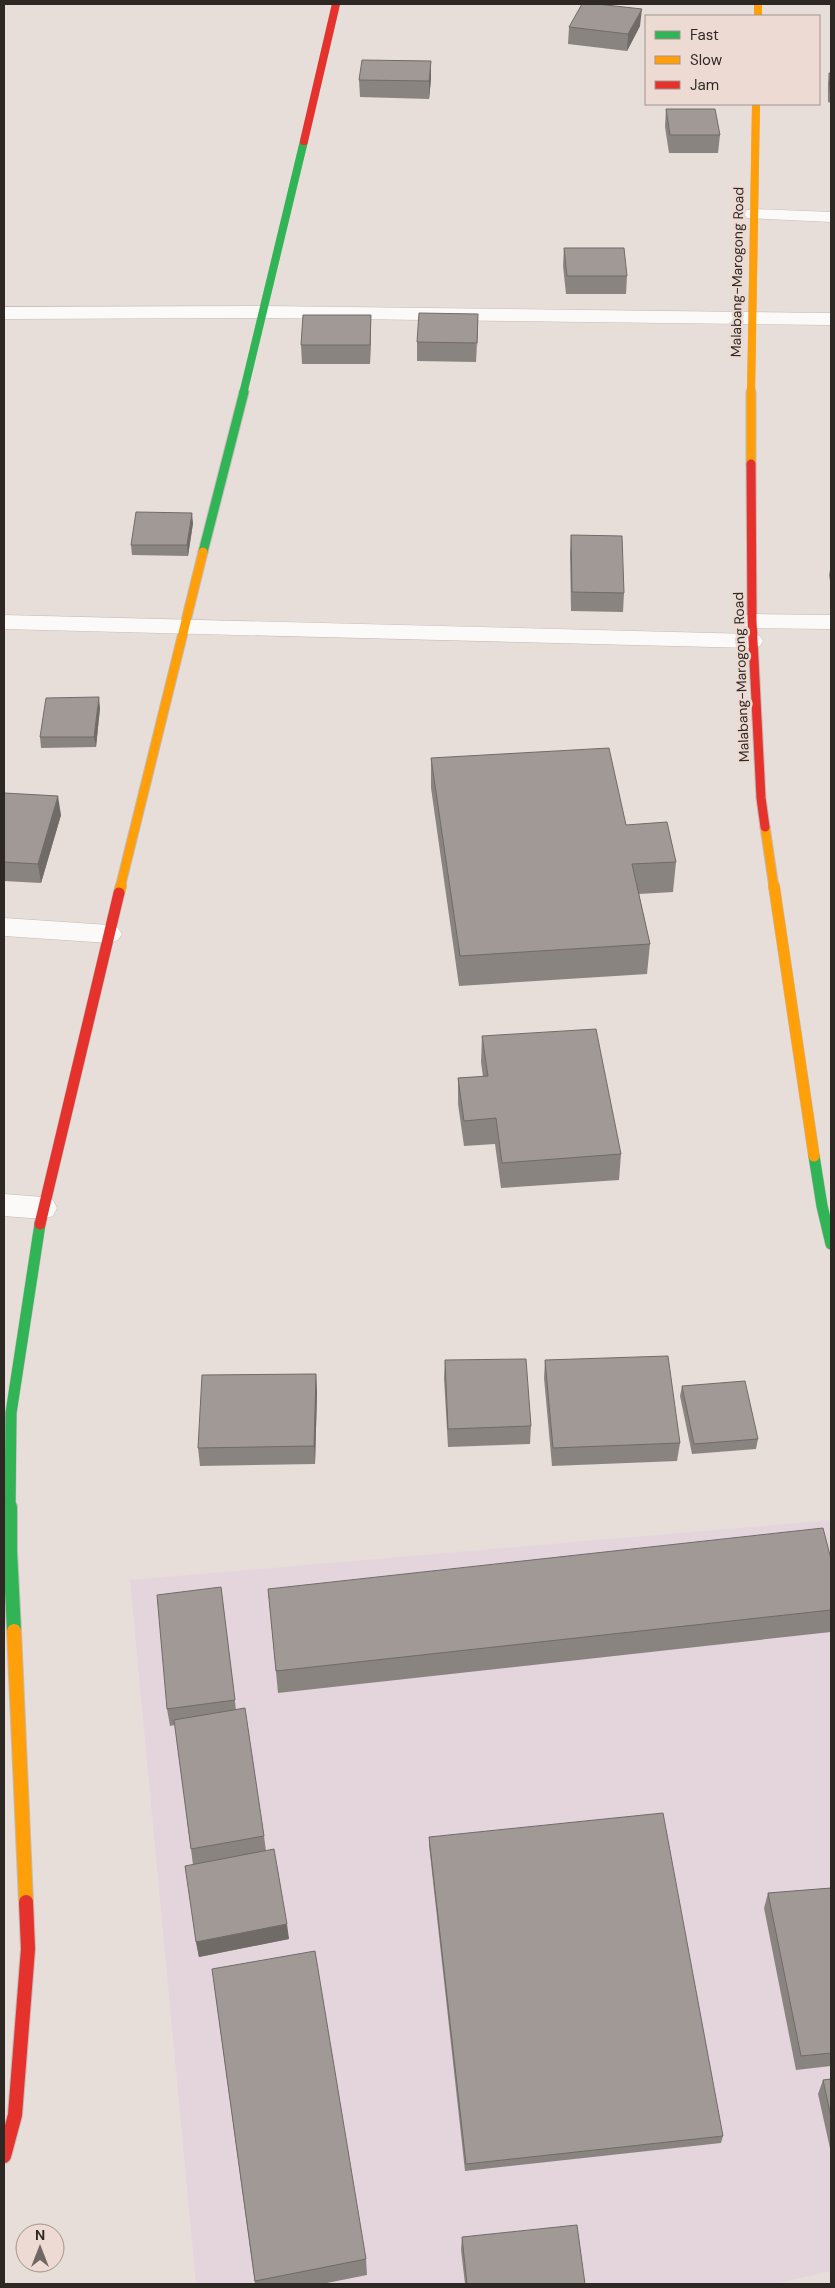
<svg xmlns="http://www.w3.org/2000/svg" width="835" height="2288" viewBox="0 0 835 2288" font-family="'DM Sans',sans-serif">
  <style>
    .education { fill: #e4d5dc }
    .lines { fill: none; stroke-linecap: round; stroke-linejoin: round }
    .street-casing { stroke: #c2bbb7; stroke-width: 1 }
    .fast-far3-casing { stroke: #c2bbb7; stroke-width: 8 }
    .fast-far2-casing { stroke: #c2bbb7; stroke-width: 11 }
    .fast-far1-casing { stroke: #c2bbb7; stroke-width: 12 }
    .fast-casing { stroke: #c2bbb7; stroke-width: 16 }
    .slow-far3-casing { stroke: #c2bbb7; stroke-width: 8 }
    .slow-far2-casing { stroke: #c2bbb7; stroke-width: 11 }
    .slow-far1-casing { stroke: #c2bbb7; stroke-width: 12 }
    .slow-casing { stroke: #c2bbb7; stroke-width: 16 }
    .jam-far3-casing { stroke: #c2bbb7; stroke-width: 8 }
    .jam-far2-casing { stroke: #c2bbb7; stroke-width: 11 }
    .jam-far1-casing { stroke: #c2bbb7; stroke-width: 12 }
    .jam-casing { stroke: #c2bbb7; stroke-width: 16 }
    .street { fill: #fbfaf9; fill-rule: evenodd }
    .fast-far3 { stroke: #30b455; stroke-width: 8 }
    .fast-far2 { stroke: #30b455; stroke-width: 9 }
    .fast-far1 { stroke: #30b455; stroke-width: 11 }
    .fast { stroke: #30b455; stroke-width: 14 }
    .slow-far3 { stroke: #ff9f0a; stroke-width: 8 }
    .slow-far2 { stroke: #ff9f0a; stroke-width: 9 }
    .slow-far1 { stroke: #ff9f0a; stroke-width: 11 }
    .slow { stroke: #ff9f0a; stroke-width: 14 }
    .jam-far3 { stroke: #e5322d; stroke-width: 8 }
    .jam-far2 { stroke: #e5322d; stroke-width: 9 }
    .jam-far1 { stroke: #e5322d; stroke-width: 11 }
    .jam { stroke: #e5322d; stroke-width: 14 }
    .wall { fill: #8a8480 }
    .shaded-wall { fill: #716b68 }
    .building { fill: #a19995; stroke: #716b68 }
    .labels { text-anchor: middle; stroke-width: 5; stroke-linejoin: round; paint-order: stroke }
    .street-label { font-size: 14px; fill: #2e2824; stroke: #eddbd3 }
  </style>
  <rect width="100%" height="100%" fill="#e7ddd9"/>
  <path class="education" d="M 831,1520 L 831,2271 L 775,2284 L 196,2284 L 130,1580 Z"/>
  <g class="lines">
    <defs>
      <path id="street" d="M 753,209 L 831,212 L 831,222 L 747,218 L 744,214 L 747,210 Z
        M 264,306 L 831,313 L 831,325 L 264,318 L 4,319 L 4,307 Z
        M 752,614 L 831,615 L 831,629 L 752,628 L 744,626 L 741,621 L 744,616 Z
        M 4,615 L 752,634 L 760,636 L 763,641 L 760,646 L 752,648 L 4,629 Z
        M 4,918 L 109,925 L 118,928 L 122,934 L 118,940 L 109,943 L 4,936 Z
        M 4,1194 L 43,1197 L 53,1200 L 57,1208 L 53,1216 L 43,1219 L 4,1216 Z"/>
      <path id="fast-far3" d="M 243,394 L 304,141"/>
      <path id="fast-far2" d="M 203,552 L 244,392"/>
      <path id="fast-far1" d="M 814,1156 L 822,1206 L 831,1244
        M 10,1508 L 11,1413 L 40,1224"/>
      <path id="fast" d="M 10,1507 L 10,1551 L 14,1631"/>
      <path id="slow-far3" d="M 758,4 L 758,16
        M 751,394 L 756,104"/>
      <path id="slow-far2" d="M 751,392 L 751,464
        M 765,827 L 774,888
        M 120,888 L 203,552"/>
      <path id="slow-far1" d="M 774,886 L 814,1156
        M 119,893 L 121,886"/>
      <path id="slow" d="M 14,1631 L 26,1902"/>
      <path id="jam-far3" d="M 304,141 L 336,4"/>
      <path id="jam-far2" d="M 751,464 L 752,621 L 761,798 L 765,827"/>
      <path id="jam-far1" d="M 40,1224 L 119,893"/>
      <path id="jam" d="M 4,2156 L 15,2115 L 28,1949 L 26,1902"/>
    </defs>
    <use href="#street" class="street-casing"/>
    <use href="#fast-far3" class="fast-far3-casing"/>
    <use href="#fast-far2" class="fast-far2-casing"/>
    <use href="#fast-far1" class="fast-far1-casing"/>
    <use href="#fast" class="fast-casing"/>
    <use href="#slow-far3" class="slow-far3-casing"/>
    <use href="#slow-far2" class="slow-far2-casing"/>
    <use href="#slow-far1" class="slow-far1-casing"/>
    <use href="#slow" class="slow-casing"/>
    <use href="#jam-far3" class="jam-far3-casing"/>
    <use href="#jam-far2" class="jam-far2-casing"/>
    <use href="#jam-far1" class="jam-far1-casing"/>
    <use href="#jam" class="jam-casing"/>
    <use href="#street" class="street"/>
    <use href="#fast-far3" class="fast-far3"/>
    <use href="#fast-far2" class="fast-far2"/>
    <use href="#fast-far1" class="fast-far1"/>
    <use href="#fast" class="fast"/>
    <use href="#slow-far3" class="slow-far3"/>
    <use href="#slow-far2" class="slow-far2"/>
    <use href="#slow-far1" class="slow-far1"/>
    <use href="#slow" class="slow"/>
    <use href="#jam-far3" class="jam-far3"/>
    <use href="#jam-far2" class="jam-far2"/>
    <use href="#jam-far1" class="jam-far1"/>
    <use href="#jam" class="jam"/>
  </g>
  <path class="wall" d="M 640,26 L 627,51 L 568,44 L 569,27 Z
    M 829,73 L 831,73 L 831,103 L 828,102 L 828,83 Z
    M 431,79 L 429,99 L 360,97 L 359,80 Z
    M 666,109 L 720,135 L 718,153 L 669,153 L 665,127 Z
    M 564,248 L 627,276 L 626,294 L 566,294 L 563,266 Z
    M 478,314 L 476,362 L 417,361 L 417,342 Z
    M 371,315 L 370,364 L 302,364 L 301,345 Z
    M 193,523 L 188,556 L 132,555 L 131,545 Z
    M 571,535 L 624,593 L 623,612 L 571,611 L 570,554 Z
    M 831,565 L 831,588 L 829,575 Z
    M 100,708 L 96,747 L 41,748 L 40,737 Z
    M 431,758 L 626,825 L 676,862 L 673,892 L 639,894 L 650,944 L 647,974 L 459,986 L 431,788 Z
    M 4,793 L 61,815 L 41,883 L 4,881 Z
    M 482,1036 L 621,1154 L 619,1180 L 501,1188 L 495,1144 L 464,1146 L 458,1104 L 458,1078 L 483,1077 L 481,1062 Z
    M 445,1360 L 531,1426 L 530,1444 L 448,1447 L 444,1378 Z
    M 545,1360 L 680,1443 L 677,1461 L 552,1466 L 544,1378 Z
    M 316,1374 L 317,1393 L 315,1464 L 200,1466 L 198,1448 Z
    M 682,1386 L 758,1439 L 756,1449 L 692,1454 L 680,1396 Z
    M 831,1559 L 831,1632 L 278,1693 L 268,1589 Z
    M 221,1587 L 236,1710 L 264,1836 L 266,1851 L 289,1939 L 199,1957 L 196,1942 L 193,1865 L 175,1725 L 170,1726 L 167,1709 Z
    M 429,1837 L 723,2136 L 721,2143 L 465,2171 L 429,1845 Z
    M 831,1888 L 831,2066 L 796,2070 L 764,1908 L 768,1893 Z
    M 212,1969 L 366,2259 L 367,2275 L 322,2284 L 255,2284 Z
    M 831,2079 L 831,2153 L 818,2094 L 823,2080 Z
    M 462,2237 L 585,2284 L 465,2284 L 461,2250 Z"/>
  <path class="shaded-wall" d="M 642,9 L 640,26 L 627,51 L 628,34 Z
    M 431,61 L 431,79 L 429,99 L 429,81 Z
    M 478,314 L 478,333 L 476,362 L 477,343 Z
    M 371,315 L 371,334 L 370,364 L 370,345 Z
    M 192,513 L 193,523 L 188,556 L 187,545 Z
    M 99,697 L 100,708 L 96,747 L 94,737 Z
    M 58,796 L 61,815 L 41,883 L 38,864 Z
    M 316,1374 L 317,1393 L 315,1464 L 314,1446 Z
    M 287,1924 L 289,1939 L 199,1957 L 196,1942 Z"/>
  <path class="building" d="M 582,4 L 597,4 L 642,9 L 628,34 L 569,27 Z
    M 362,60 L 431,61 L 429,81 L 359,80 Z
    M 829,73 L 831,73 L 831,93 L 830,93 Z
    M 666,109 L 715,109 L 720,135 L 670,135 Z
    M 564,248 L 624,248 L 627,276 L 567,276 Z
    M 419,313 L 478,314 L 477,343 L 417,342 Z
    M 303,315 L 371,315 L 370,345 L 301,345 Z
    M 136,512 L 192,513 L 187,545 L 131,545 Z
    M 571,535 L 622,536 L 624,593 L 572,592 Z
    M 99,697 L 94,737 L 40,737 L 46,698 Z
    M 609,748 L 626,825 L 667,822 L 676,862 L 632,864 L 650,944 L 460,956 L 431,758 Z
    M 4,793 L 58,796 L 38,864 L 4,862 Z
    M 596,1029 L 621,1154 L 502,1163 L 496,1118 L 464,1121 L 458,1078 L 488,1076 L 482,1036 Z
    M 668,1356 L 680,1443 L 553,1448 L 545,1360 Z
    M 526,1359 L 531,1426 L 448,1429 L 445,1360 Z
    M 316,1374 L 314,1446 L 198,1448 L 202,1375 Z
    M 745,1381 L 758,1439 L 694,1444 L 682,1386 Z
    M 823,1528 L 831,1559 L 831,1610 L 276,1671 L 268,1589 Z
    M 221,1587 L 235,1700 L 167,1709 L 157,1595 Z
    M 245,1708 L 264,1836 L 191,1849 L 174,1720 Z
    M 663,1813 L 723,2136 L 466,2164 L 429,1837 Z
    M 274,1849 L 287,1924 L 196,1942 L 185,1866 Z
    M 831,1888 L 831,2053 L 801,2056 L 768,1893 Z
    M 315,1951 L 366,2259 L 255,2281 L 212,1969 Z
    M 831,2079 L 831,2117 L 823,2080 Z
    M 577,2225 L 585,2284 L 467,2284 L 462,2237 Z"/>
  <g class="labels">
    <g class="street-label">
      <text transform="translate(737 272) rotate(-89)" y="5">Malabang-Marogong Road</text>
      <text transform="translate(741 677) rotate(-92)" y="5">Malabang-Marogong Road</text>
    </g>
  </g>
  <rect width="835" height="2288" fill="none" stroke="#2e2824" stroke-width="10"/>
  <rect x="645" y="15" width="175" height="90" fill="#eddbd3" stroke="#a1938d"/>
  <rect x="655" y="31" width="25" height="8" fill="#30b455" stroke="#a1938d"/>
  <text x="690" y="40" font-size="15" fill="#2e2824">Fast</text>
  <rect x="655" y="56" width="25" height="8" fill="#ff9f0a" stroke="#a1938d"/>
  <text x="690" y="65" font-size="15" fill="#2e2824">Slow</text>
  <rect x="655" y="81" width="25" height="8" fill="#e5322d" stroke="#a1938d"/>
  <text x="690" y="90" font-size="15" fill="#2e2824">Jam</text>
  <g transform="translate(40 2248)"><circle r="24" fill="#eddbd3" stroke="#a1938d"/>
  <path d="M0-4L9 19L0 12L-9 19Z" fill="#6f6763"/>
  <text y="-8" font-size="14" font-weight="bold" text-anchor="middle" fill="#2e2824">N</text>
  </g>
</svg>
